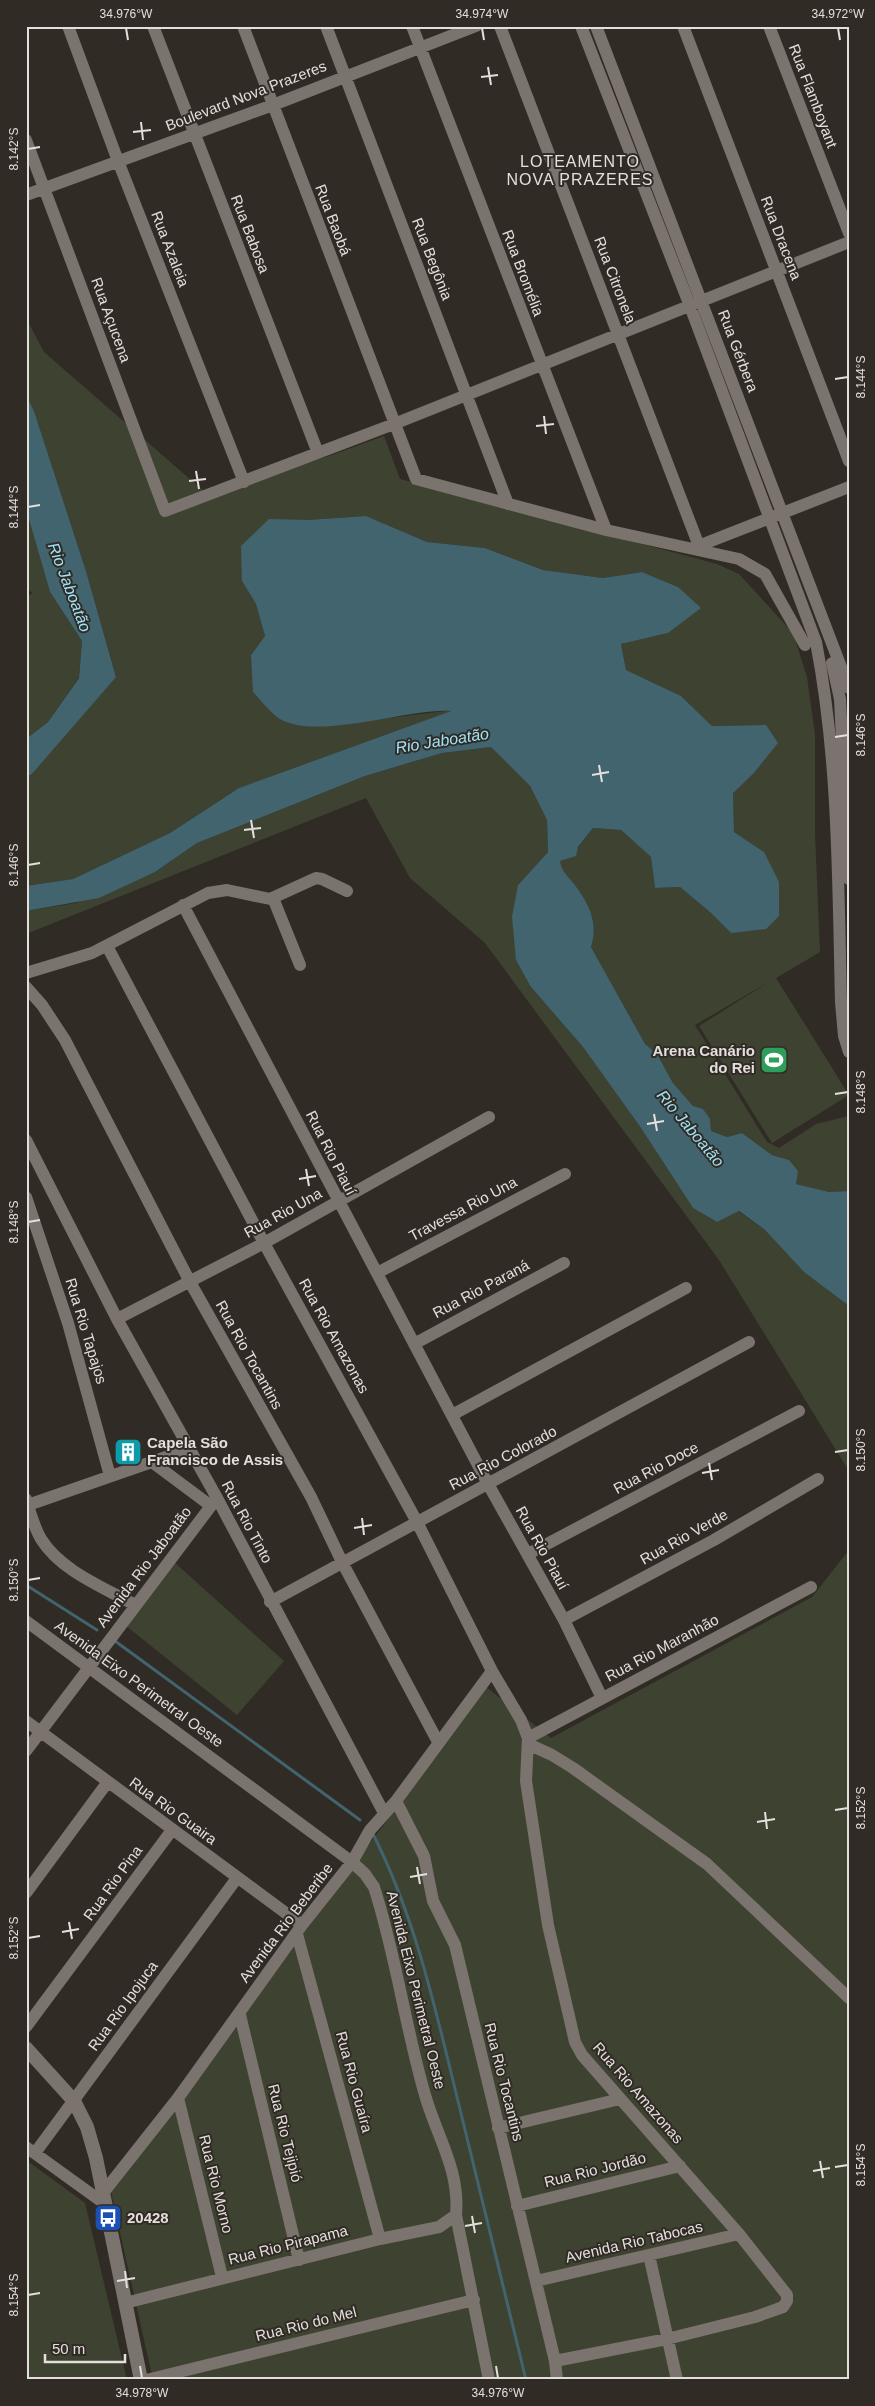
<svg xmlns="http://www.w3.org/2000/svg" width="875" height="2406" viewBox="0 0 875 2406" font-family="Arial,sans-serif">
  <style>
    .green { fill: #3e4331 }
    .water { fill: #41646f }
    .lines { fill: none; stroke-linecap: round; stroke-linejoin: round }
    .stream { stroke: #41646f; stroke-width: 3 }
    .minor { stroke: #7b736d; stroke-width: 12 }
    .tertiary { stroke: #7b736d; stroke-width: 14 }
    .ticks { fill: none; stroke: #e4dfdc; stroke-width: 2 }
    .labels { text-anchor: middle; stroke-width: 4; stroke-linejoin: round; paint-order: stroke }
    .street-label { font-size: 15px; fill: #e4dfdc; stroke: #312b26 }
    .poi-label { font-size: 15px; font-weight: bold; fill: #e4dfdc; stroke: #312b26; text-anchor: start }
    .neighbourhood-label { font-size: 16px; letter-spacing: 1px; fill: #e4dfdc; stroke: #312b26 }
    .water-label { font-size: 16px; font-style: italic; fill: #9fe4f8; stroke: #312b26 }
    .neatline { fill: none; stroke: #e4dfdc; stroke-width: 2 }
    .ticks-label { font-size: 12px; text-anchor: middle; fill: #e4dfdc }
  </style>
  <rect width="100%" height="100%" fill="#312b26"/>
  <path class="green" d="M 26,318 L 44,352 L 207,494 L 332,455 L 384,436 L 400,479 L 717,564 L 739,574 L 793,633 L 807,677 L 815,735 L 815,834 L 820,952 L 776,978 L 849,1095 L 772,1143 L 699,1026 L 772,980 L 695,1025 L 767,1142 L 779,1148 L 816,1124 L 849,1116 L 849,1191 L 829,1192 L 796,1184 L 789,1160 L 772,1155 L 742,1133 L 727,1137 L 711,1131 L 710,1119 L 693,1106 L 673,1083 L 657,1054 L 645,1044 L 591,947 C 600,924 588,904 574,885 C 568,876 562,873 560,861 L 571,857 L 593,828 L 621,830 L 651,857 L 655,888 L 680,887 L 711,913 L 731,933 L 764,852 L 734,832 L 733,792 L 753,774 L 766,725 L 712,726 L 681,696 L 626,670 L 621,644 L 668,633 L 678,587 L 642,572 L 603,578 L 543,570 L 485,548 L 427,542 L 366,516 L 307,520 L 242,581 L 256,604 L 265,636 L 251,655 L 323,726 L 454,710 L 239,788 L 170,833 L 73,879 L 26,886 L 26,777 L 32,774 L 116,676 L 86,571 L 34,411 L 26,395 Z
    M 26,509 L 50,592 L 82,641 L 79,677 L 48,722 L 26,739 L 26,597 L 33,593 L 26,589 Z
    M 491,747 L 530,786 L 547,820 L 548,852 L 518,885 L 531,987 L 583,1047 L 641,1128 L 693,1208 L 717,1222 L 738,1211 L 764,1229 L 804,1272 L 849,1306 L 849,1471 L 719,1260 L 485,943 L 410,878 L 366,798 L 26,934 L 26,911 L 76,903 L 155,872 L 197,843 L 365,776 L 442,753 Z
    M 849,1550 L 849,2380 L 153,2380 L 111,2192 L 486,1687 L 551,1738 L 812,1597 Z
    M 174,1562 L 284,1661 L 237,1715 L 125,1625 Z
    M 26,2160 L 85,2203 L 127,2380 L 26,2380 Z"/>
  <path class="water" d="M 26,395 L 34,411 L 86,571 L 116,677 L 32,774 L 26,777 L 26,739 L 48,722 L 79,678 L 82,641 L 50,592 L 26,509 Z
    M 366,516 L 427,542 L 485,548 L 543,570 L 603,578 L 642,572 L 678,587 L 701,608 L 668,633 L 621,644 L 626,670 L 681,696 L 712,726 L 766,725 L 778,743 L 753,774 L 733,793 L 734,832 L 764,852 L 779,882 L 779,916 L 766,929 L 731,933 L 711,913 L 680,887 L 655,888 L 651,857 L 621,830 L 593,828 L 578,847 L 576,856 L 560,861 C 562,872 567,875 574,884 C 589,903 599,924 591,947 L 645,1044 L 657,1054 L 673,1083 L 693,1106 L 703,1109 L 710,1119 L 711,1131 L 727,1137 L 742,1133 L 772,1155 L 789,1160 L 798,1171 L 796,1184 L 829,1192 L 849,1191 L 849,1306 L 804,1272 L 764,1229 L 739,1211 L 717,1222 L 693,1208 L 641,1128 L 583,1047 L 531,987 L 516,960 L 512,917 L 518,885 L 548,852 L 547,820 L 530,786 L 491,747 L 442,753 L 365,776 L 197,843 L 155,872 L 99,898 L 26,911 L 26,886 L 73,879 L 170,833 L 239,788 L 451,711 C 408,708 318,741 280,719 C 270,713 261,700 253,692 L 251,655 L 265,636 L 256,604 L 242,581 L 241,546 L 269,519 L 307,520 Z"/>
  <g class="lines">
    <path class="stream" d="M 26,1585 L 97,1630
      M 115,1641 L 360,1820
      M 373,1834 C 415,1917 435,2007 457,2097 C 480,2191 503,2285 526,2380"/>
    <path class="minor" d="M 68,26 L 118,161 L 244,482
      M 153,26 L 318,453
      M 243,26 L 416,479 L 606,530 L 739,559 L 765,574 L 805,645
      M 326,26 L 508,504
      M 412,26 L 606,530
      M 500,26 L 699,546
      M 581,26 L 690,306 L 816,642 C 839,760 838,882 841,1002 L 844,1036 L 849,1052
      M 596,26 L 849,688
      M 683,26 L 849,461
      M 769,26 L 849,233
      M 26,140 L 165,511 L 394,424 L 849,242
      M 26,195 L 273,105 L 476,26
      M 693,548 L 849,487
      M 832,663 L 840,699 L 849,879
      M 273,898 L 300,965
      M 183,905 L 488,1484 L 564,1620 L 602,1698
      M 107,946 L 264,1243 L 417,1522 L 492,1671 L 521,1720 L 528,1738 L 526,1781 L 548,1925 L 575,2042 L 582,2055 L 739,2234 L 787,2295 L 787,2301 L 783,2307 L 755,2317 L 667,2339 L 555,2361
      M 26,973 L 92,953 L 208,893 L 227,890 L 270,899 L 316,878 L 322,879 L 347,891
      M 26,987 L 42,1005 L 65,1040 L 190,1282 L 311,1497 L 342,1562 L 438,1742
      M 26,1140 L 117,1319 L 217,1498 L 384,1813
      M 26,1197 L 68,1323 L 110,1476
      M 377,1273 L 565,1174
      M 117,1319 L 264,1243 L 489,1117
      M 414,1344 L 564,1263
      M 452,1415 L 686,1288
      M 152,1462 L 211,1506
      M 26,1499 C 30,1512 34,1527 41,1539 C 61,1571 103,1587 135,1605
      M 28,1505 L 189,1449
      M 528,1554 L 799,1411
      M 270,1602 L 749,1342
      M 564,1620 L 714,1540 L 818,1479
      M 26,1621 L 352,1862 L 365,1874 L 374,1887 C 396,1955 405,2026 425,2095 C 437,2137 460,2170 456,2215 L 489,2380
      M 26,1721 L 302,1925
      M 528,1738 L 811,1587
      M 528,1744 L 552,1755 L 573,1768 L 707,1864 L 849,1998
      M 26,1751 L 217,1498
      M 396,1801 L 424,1856 L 433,1901 L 455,1945 L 555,2361 L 557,2380
      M 26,1893 L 107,1783
      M 297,1934 L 380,2239
      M 240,2015 L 299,2260
      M 26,2027 L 172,1830
      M 178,2098 L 222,2277
      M 498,2128 L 620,2099
      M 26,2147 L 105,2204
      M 35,2153 L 237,1878
      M 103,2193 L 178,2098 L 302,1925 L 352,1862 L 370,1830 L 396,1801 L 492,1671
      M 517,2206 L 680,2166
      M 649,2255 L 677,2380
      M 536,2281 L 739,2234
      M 125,2303 L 380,2239 L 439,2227 L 456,2215
      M 146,2380 L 474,2300"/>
    <path class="tertiary" d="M 26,2048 L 74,2101 L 87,2127 L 96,2158 L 141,2380"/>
  </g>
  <path class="ticks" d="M 126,28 L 128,40M 482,28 L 484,40M 838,28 L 840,40M 488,67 L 491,85M 481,77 L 498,75M 141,122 L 143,140M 133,132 L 151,130M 28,149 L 40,147M 835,379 L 848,377M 544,416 L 546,434M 536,426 L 554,424M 196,471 L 199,489M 189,481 L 206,479M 28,507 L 40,505M 835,737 L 848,735M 599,765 L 602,782M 592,775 L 609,772M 251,820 L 254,838M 244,830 L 261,828M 28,865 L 40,863M 835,1094 L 848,1092M 654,1114 L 657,1131M 647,1124 L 664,1121M 306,1169 L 309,1186M 299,1179 L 316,1176M 28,1222 L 40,1220M 835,1452 L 848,1450M 709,1463 L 712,1480M 702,1473 L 719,1470M 362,1518 L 364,1535M 354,1528 L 372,1525M 28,1580 L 40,1578M 835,1810 L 848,1808M 765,1812 L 767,1829M 757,1822 L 775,1819M 417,1867 L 420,1884M 410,1877 L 427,1874M 69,1922 L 72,1939M 62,1932 L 79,1929M 28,1938 L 40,1936M 820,2161 L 823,2178M 835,2167 L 848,2165M 813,2171 L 830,2168M 472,2216 L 475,2233M 465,2226 L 482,2223M 125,2271 L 127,2288M 117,2281 L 135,2278M 28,2295 L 40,2293M 140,2366 L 142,2378M 496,2366 L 498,2378"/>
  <defs>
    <symbol id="stadium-square" viewBox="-11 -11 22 22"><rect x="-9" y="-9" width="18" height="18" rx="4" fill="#2e9e5b" stroke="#312b26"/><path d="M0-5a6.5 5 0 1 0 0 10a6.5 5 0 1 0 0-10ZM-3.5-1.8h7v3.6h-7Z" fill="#fff"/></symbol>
    <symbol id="building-square" viewBox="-11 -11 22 22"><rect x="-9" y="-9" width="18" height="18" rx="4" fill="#0f9aa8" stroke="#312b26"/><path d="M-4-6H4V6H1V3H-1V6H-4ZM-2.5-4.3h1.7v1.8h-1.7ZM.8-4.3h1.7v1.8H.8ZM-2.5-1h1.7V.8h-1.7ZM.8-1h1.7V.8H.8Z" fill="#fff"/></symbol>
    <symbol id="bus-square" viewBox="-11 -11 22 22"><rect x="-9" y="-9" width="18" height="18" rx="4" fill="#1a4fb4" stroke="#312b26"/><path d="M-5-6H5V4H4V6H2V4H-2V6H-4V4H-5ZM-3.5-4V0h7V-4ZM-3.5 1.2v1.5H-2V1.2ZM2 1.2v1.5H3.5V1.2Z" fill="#fff"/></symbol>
  </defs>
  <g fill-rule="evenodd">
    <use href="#stadium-square" x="758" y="1044" width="32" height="32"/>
    <use href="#building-square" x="112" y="1436" width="32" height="32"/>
    <use href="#bus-square" x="92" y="2202" width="32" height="32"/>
  </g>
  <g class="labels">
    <g class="street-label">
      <text transform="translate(246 96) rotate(-21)" y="5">Boulevard Nova Prazeres</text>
      <text transform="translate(813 96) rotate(69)" y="5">Rua Flamboyant</text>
      <text transform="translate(333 220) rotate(69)" y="5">Rua Baobá</text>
      <text transform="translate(250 234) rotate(69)" y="5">Rua Babosa</text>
      <text transform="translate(781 238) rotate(69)" y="5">Rua Dracena</text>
      <text transform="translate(170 249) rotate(69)" y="5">Rua Azaleia</text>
      <text transform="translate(432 259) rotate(69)" y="5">Rua Begônia</text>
      <text transform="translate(523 273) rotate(69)" y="5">Rua Bromélia</text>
      <text transform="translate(615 280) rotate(69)" y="5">Rua Citronela</text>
      <text transform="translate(111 320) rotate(70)" y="5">Rua Açucena</text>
      <text transform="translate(738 351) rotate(69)" y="5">Rua Gérbera</text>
      <text transform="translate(331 1153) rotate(63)" y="5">Rua Rio Piauí</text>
      <text transform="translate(463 1209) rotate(-28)" y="5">Travessa Rio Una</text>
      <text transform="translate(283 1213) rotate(-29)" y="5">Rua Rio Una</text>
      <text transform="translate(481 1289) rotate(-28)" y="5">Rua Rio Paraná</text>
      <text transform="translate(86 1331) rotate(73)" y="5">Rua Rio Tapajos</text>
      <text transform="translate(334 1336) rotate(61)" y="5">Rua Rio Amazonas</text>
      <text transform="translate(249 1355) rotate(61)" y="5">Rua Rio Tocantins</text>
      <text transform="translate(503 1458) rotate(-28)" y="5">Rua Rio Colorado</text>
      <text transform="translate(656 1468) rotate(-28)" y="5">Rua Rio Doce</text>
      <text transform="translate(247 1522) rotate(62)" y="5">Rua Rio Tinto</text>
      <text transform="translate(684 1537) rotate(-29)" y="5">Rua Rio Verde</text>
      <text transform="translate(542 1548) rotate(61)" y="5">Rua Rio Piauí</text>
      <text transform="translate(144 1567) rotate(-53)" y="5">Avenida Rio Jaboatão</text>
      <text transform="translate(662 1648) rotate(-28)" y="5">Rua Rio Maranhão</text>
      <text transform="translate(139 1684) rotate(36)" y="5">Avenida Eixo Perimetral Oeste</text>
      <text transform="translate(173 1811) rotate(36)" y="5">Rua Rio Guaira</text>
      <text transform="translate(113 1883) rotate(-54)" y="5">Rua Rio Pina</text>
      <text transform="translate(286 1923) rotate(-53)" y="5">Avenida Rio Beberibe</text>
      <text transform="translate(416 1990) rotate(76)" y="5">Avenida Eixo Perimetral Oeste</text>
      <text transform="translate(123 2006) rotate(-54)" y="5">Rua Rio Ipojuca</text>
      <text transform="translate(354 2082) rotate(75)" y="5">Rua Rio Guaíra</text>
      <text transform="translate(504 2082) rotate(76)" y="5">Rua Rio Tocantins</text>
      <text transform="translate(638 2093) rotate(49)" y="5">Rua Rio Amazonas</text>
      <text transform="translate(285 2133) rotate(76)" y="5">Rua Rio Tejipió</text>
      <text transform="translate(595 2170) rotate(-14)" y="5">Rua Rio Jordão</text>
      <text transform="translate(216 2184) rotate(76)" y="5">Rua Rio Morno</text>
      <text transform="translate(634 2242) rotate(-13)" y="5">Avenida Rio Tabocas</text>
      <text transform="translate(288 2245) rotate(-14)" y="5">Rua Rio Pirapama</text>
      <text transform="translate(306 2324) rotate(-14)" y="5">Rua Rio do Mel</text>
    </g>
    <g class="poi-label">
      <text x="755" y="1056" text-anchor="end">Arena Canário<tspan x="755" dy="17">do Rei</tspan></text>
      <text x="147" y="1448">Capela São<tspan x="147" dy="17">Francisco de Assis</tspan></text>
      <text x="127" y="2223">20428</text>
    </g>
    <g class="neighbourhood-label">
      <text x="580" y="167">LOTEAMENTO<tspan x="580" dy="18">NOVA PRAZERES</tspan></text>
    </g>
    <g class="water-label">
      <text transform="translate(70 587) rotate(69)" y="6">Rio Jaboatão</text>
      <text transform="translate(442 740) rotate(-9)" y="6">Rio Jaboatão</text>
      <text transform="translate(691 1128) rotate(50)" y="6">Rio Jaboatão</text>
    </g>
  </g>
  <rect width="875" height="2406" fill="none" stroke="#312b26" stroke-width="55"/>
  <path d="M45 2354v8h80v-8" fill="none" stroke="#e4dfdc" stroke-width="2.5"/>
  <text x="52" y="2354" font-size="15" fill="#e4dfdc" stroke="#312b26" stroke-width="4" paint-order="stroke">50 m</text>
  <rect x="28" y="28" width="820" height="2350" class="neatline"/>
  <g class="ticks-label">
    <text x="126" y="18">34.976°W</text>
    <text x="482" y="18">34.974°W</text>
    <text x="838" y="18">34.972°W</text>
    <text transform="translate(14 149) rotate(-90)" y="4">8.142°S</text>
    <text transform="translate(861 377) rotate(-90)" y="4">8.144°S</text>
    <text transform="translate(14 507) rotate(-90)" y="4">8.144°S</text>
    <text transform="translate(861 735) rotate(-90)" y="4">8.146°S</text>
    <text transform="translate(14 865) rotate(-90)" y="4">8.146°S</text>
    <text transform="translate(861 1092) rotate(-90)" y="4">8.148°S</text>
    <text transform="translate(14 1222) rotate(-90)" y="4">8.148°S</text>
    <text transform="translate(861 1450) rotate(-90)" y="4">8.150°S</text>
    <text transform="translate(14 1580) rotate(-90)" y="4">8.150°S</text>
    <text transform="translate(861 1808) rotate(-90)" y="4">8.152°S</text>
    <text transform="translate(14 1938) rotate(-90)" y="4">8.152°S</text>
    <text transform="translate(861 2165) rotate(-90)" y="4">8.154°S</text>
    <text transform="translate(14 2295) rotate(-90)" y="4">8.154°S</text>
    <text x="142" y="2397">34.978°W</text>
    <text x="498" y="2397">34.976°W</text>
  </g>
</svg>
